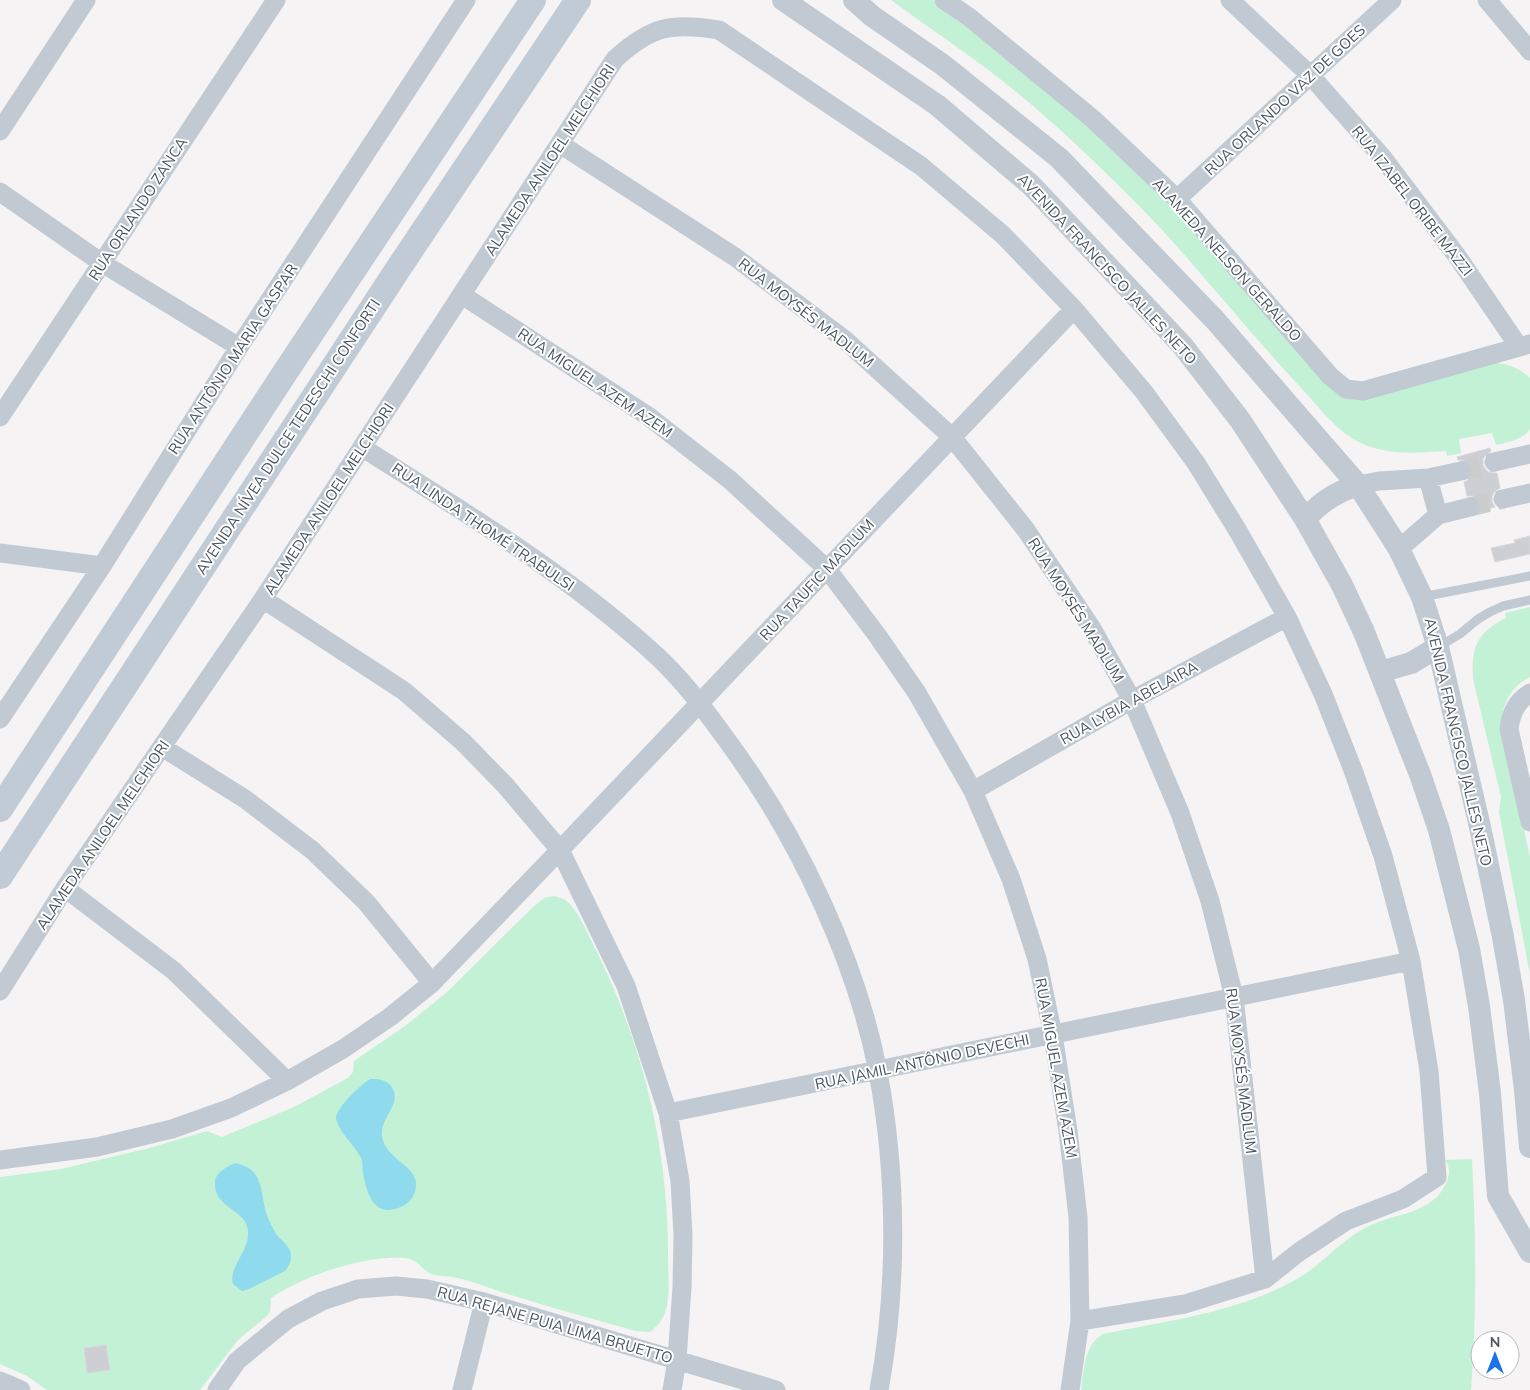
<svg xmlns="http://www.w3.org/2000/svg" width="1530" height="1390" viewBox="0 0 1530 1390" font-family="Mulish,sans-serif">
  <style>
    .green { fill: #c3f1d5 }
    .water { fill: #90daee }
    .building { fill: #cdcfd5; stroke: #d7d9de }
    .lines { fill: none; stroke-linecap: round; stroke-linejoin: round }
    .minor-tunnel { stroke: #caccce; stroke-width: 19; stroke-dasharray: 19 9; stroke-linecap: butt }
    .service { stroke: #c1cad2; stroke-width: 9 }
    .minor { stroke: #c1cad2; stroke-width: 19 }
    .tertiary { stroke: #c1cad2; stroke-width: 22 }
    .secondary { stroke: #c1cbd6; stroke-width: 26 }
    .labels { text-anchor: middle; stroke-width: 4; stroke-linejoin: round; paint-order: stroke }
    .street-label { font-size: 15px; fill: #4a5661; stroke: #fff }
  </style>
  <rect width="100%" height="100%" fill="#f5f3f3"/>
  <path class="green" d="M 891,0 L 933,0 L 966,22 L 1089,125 L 1171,204 L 1343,394 L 1496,363 C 1511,365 1519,368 1530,378 L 1530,429 C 1524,439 1508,442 1496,445 L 1492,433 L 1459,439 L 1461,453 L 1447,456 L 1446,451 C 1415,453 1386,456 1357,441 C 1337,431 1318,406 1303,390 C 1248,332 1200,269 1145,212 C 1101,167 1053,121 1004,82 C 967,53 928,27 891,0 Z
    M 1530,607 L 1530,677 C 1507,689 1499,710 1503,734 L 1530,857 L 1530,974 L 1499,812 L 1501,797 L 1473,679 C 1471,648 1477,632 1506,618 L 1505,613 Z
    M 554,896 C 558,897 562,898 565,900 C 578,909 588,935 595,948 C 643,1044 669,1151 668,1258 C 668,1276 671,1299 664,1315 C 661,1322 656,1327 650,1332 L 636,1331 C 594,1319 552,1308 511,1295 C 491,1289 473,1281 453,1277 C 446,1276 440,1276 434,1275 C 421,1271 421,1260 405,1258 C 364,1255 305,1275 271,1298 L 270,1312 L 267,1316 L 238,1340 L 200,1390 L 47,1390 L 27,1376 L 0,1364 L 0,1177 L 61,1169 L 153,1147 L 207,1131 L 222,1137 L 294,1107 L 348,1078 L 353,1072 L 354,1061 L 405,1026 L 446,993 L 532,908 L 544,898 Z
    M 1472,1159 C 1476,1236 1477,1313 1471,1390 L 1081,1390 C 1084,1370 1084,1345 1103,1334 C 1170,1320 1242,1312 1302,1276 C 1324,1262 1342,1240 1365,1228 C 1394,1212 1433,1216 1447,1181 C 1450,1173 1450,1167 1445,1160 Z"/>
  <path class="water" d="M 370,1079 C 378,1079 385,1079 391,1086 C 404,1103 379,1118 382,1136 C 385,1159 416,1165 416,1184 C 416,1194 411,1202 403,1206 C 375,1220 367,1195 363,1173 C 362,1167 363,1162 361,1158 C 354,1144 340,1134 336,1119 C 336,1107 360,1086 370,1079 Z
    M 235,1163 C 243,1165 250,1167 255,1174 C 264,1186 262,1205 268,1218 C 271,1224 274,1231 277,1235 C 283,1242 292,1248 291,1257 C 291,1263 288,1267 285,1271 L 249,1289 L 242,1291 L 233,1284 C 228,1267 250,1251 248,1231 C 247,1209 214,1209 215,1183 C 215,1172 227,1167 235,1163 Z"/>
  <path class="building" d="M 1490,448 L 1491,451 L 1483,458 L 1483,465 L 1486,470 L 1490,473 L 1497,473 L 1500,488 L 1495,491 L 1492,496 L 1492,502 L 1495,507 L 1481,511 L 1481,505 L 1478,500 L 1474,496 L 1467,496 L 1464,482 L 1468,480 L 1471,475 L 1472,468 L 1469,463 L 1464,460 L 1458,460 L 1457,457 Z
    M 1530,536 L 1530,554 L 1495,562 L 1491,548 L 1515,543 L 1514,540 Z
    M 106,1345 L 110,1370 L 87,1373 L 84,1348 Z"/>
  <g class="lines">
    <path class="minor-tunnel" d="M 1461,471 L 1494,462
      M 1470,507 L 1503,499"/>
    <path class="service" d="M 1422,597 L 1530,576
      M 1438,647 L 1460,634 L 1478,619 L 1490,612 L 1503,606 L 1530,600"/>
    <path class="minor" d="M 944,0 L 969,17 L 1093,119 L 1177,199 L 1330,376 L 1346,389 L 1363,391 L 1530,344
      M 1230,0 L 1311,76 L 1383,158 L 1457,256 L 1519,347
      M 1487,0 L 1530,51
      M 0,131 L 86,0
      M 560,144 L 735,257 L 844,339 L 952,437 L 1026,530 L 1091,627 L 1132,700 L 1180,813 L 1210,901 L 1234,997 L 1265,1279
      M 0,192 L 102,263 L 239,347
      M 1177,199 L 1392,0
      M 462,295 L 648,416 L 730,480 L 827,569 L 877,635 L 917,693 L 973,791 L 1011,879 L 1037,959 L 1053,1035 L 1068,1131 L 1078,1217 L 1080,1321 L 1070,1390
      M 0,417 L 276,0
      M 363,448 C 461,510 561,570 648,648 C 682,677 708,714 734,750 C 799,840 857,962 878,1072 C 897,1174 898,1287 879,1390
      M 1494,462 L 1530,454
      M 1428,478 L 1438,515
      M 1358,485 L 1379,481 L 1428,478 L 1461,471
      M 1503,499 L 1530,493
      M 1399,549 L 1438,515 L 1470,507
      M 0,553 L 102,566
      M 263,599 L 404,691 L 463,742 L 505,785 L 560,850 L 626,986 L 668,1113 L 680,1181 L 683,1235 L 682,1287 L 677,1360 L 672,1390
      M 1530,693 C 1516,702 1511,713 1509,729 L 1530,822
      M 0,719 L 102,566 L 239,347 L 466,0
      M 162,747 L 245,799 L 312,850 L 366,902 L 432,983
      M 973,791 L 1132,700 L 1287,617
      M 65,888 L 174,971 L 287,1081
      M 0,991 L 65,888 L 263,599 L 615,59 C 651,26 672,22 719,30 L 921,166 L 1003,235 L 1074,309 L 1144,392 L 1196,463 L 1238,531 L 1287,617 L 1323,694 L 1353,770 L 1383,856 L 1411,961 L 1429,1071 L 1437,1177 L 1403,1199 L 1346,1221 L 1299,1252 L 1265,1279 L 1185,1304 L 1080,1321
      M 668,1113 L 1411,961
      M 0,1160 L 97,1147 L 172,1129 L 231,1108 L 287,1081 L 343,1049 L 390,1017 L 432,983 L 560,850 L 1074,309
      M 0,1381 L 21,1390
      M 217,1390 L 237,1361 L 288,1319 L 322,1301 L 358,1289 L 396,1286 L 427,1289 L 484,1302 L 776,1390
      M 462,1390 L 484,1302"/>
    <path class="tertiary" d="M 783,0 L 937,105 L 1031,185 L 1182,345 L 1240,420 L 1305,519 L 1342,585 L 1364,632 L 1421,777 L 1439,830 L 1469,949 L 1479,1006 L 1490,1093 L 1498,1196 L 1530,1252
      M 854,0 L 872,16 L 943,65 L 1059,158 L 1215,320 L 1358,485 L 1399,549 L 1422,597 L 1438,647 L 1480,827 L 1503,937 L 1514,1000 L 1525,1090 L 1530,1147
      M 1305,519 C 1321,502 1336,492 1358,485
      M 1380,672 L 1411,663 L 1438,647"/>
    <path class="secondary" d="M 0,809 L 288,368 L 533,0
      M 0,876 L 400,266 L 578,0"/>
  </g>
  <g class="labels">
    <g class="street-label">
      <text transform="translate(1285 100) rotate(-43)" y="5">RUA ORLANDO VAZ DE GOES</text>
      <text transform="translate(550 160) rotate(-57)" y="5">ALAMEDA ANILOEL MELCHIORI</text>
      <text transform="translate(1412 201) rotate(52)" y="5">RUA IZABEL ORIBE MAZZI</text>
      <text transform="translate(138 209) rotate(-57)" y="5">RUA ORLANDO ZANCA</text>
      <text transform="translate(1227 260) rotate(48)" y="5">ALAMEDA NELSON GERALDO</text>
      <text transform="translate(1107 269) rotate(47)" y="5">AVENIDA FRANCISCO JALLES NETO</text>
      <text transform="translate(806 313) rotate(38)" y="5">RUA MOYSÉS MADLUM</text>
      <text transform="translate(233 359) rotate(-57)" y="5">RUA ANTÔNIO MARIA GASPAR</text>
      <text transform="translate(595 383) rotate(34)" y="5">RUA MIGUEL AZEM AZEM</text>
      <text transform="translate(288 437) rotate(-57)" y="5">AVENIDA NÍVEA DULCE TEDESCHI CONFORTI</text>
      <text transform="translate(329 499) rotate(-57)" y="5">ALAMEDA ANILOEL MELCHIORI</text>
      <text transform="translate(483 527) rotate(34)" y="5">RUA LINDA THOMÉ TRABULSI</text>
      <text transform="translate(817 580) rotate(-47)" y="5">RUA TAUFIC MADLUM</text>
      <text transform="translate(1076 610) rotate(58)" y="5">RUA MOYSÉS MADLUM</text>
      <text transform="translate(1129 703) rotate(-29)" y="5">RUA LYBIA ABELAIRA</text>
      <text transform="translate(1458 742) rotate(77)" y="5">AVENIDA FRANCISCO JALLES NETO</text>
      <text transform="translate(103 835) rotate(-56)" y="5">ALAMEDA ANILOEL MELCHIORI</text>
      <text transform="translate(922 1062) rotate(-12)" y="5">RUA JAMIL ANTÔNIO DEVECHI</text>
      <text transform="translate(1056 1068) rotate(80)" y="5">RUA MIGUEL AZEM AZEM</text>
      <text transform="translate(1241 1071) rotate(83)" y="5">RUA MOYSÉS MADLUM</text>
      <text transform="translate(555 1325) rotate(16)" y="5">RUA REJANE PUIA LIMA BRUETTO</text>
    </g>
  </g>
  <g transform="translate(1495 1355)"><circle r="24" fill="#ffffff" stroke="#b7bbc0"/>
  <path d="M0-4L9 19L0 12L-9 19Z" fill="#1a73e8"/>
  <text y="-8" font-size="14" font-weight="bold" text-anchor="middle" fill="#4a5661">N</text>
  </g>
</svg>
